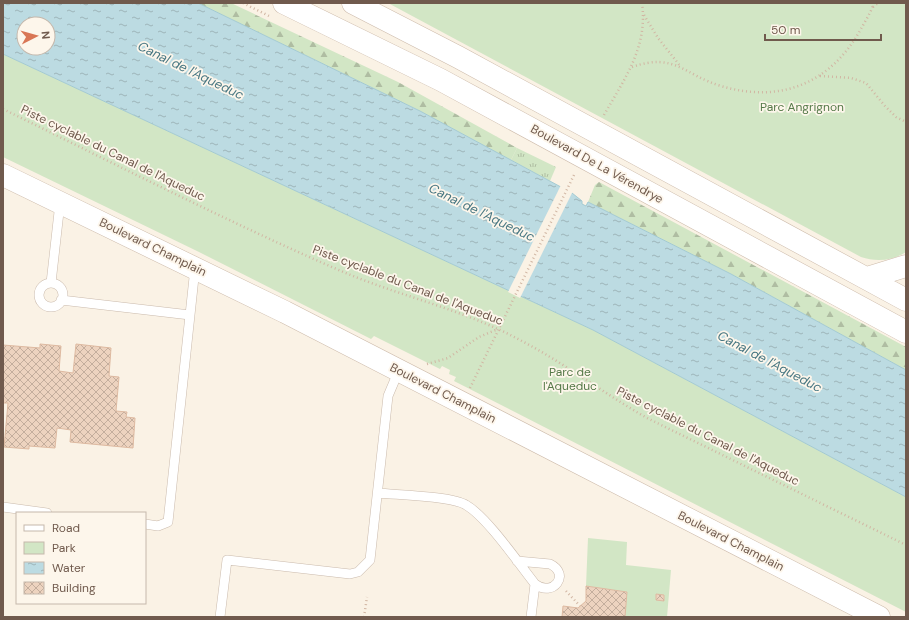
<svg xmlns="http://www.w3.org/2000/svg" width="909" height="620" viewBox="0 0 909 620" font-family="'DM Sans',sans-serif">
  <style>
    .grass { fill: url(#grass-tufts) }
    .forest { fill: url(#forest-firs) }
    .park { fill: #d2e6c5 }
    .water { fill: url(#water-ripples); stroke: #a3cad2; fill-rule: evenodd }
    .pier { fill: #faf2e5 }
    .building { fill: url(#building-cross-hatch); stroke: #debaa1 }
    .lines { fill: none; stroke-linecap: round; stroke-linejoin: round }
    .lane-casing { stroke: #cabaac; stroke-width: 10 }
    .secondary-casing { stroke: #cdbbab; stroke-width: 23 }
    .path { stroke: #d1b6a3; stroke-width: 2.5; stroke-dasharray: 1 3; stroke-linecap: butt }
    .lane { stroke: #fff; stroke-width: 9 }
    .secondary { stroke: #fff; stroke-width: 22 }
    .labels { text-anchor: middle; stroke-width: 3.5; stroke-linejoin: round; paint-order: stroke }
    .park-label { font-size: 12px; fill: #567a49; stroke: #fdf6eb }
    .street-label { font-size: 12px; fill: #705a4d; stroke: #fdf6eb }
    .water-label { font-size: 13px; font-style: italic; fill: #487782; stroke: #fdf6eb }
  </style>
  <defs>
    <pattern id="grass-tufts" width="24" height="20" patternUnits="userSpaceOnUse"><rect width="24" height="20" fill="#d2e6c5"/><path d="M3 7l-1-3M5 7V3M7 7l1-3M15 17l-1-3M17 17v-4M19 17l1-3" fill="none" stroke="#afbda2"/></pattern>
    <pattern id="forest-firs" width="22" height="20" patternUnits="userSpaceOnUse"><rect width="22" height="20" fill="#d2e6c5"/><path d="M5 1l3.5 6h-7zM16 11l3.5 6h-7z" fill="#afbda2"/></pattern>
    <pattern id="water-ripples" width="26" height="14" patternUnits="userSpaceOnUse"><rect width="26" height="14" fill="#bcdbe2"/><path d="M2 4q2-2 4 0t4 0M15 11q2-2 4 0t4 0" fill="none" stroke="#9db5b9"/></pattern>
    <pattern id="building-cross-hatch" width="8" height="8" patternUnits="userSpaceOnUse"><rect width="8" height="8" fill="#edd3bf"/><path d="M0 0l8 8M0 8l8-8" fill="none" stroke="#c4ae9d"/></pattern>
  </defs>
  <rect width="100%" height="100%" fill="#faf2e5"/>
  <path class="grass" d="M 517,148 L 556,167 L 550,181 L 511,160 Z"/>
  <path class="forest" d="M 198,3 L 231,3 L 398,82 L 517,148 L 511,160 L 420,111 Z
    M 599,182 L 906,347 L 906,370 L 731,274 L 588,202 L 595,185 Z"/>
  <path class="park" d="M 388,3 L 906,3 L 906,252 C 892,261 876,262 861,257 Z
    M 3,54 L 593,330 L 906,497 L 906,612 L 454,381 L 456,377 L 449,374 L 450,370 L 442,366 L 440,369 L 374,336 L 371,339 L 199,252 L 3,157 Z
    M 588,538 L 627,542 L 626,565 L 671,570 L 667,617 L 625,617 L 627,592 L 586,586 Z"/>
  <path class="water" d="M 3,3 L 198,3 L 420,111 L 572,193 L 582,201 L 582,204 L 586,206 L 588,202 L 731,274 L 906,370 L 906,497 L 593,330 L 3,54 ZM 24,24 L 48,24 L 48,48 L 24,48 Z"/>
  <path class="pier" d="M 561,185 L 573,191 L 520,298 L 508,292 Z"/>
  <path class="building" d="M 40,344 L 61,346 L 59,371 L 73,373 L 76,344 L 111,348 L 109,376 L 119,377 L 116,411 L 127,412 L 126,417 L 135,418 L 133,448 L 70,442 L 71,430 L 57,428 L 55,448 L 29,446 L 29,449 L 4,447 L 8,403 L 3,403 L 3,345 L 40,348 Z
    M 586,586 L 627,592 L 625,617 L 562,617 L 563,606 L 578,608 L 586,601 Z
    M 656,594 L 664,595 L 664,601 L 656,600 Z"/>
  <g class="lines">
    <defs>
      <path id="lane" d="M 51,283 L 60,203
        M39 295a12 12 0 1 1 24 0a12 12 0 1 1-24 0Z
        M 61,300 L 190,315
        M 378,493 C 397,495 452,496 466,505 C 487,517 519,564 535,584 C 553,598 571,574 550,564 L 517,561
        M 3,507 L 47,513
        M 145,524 L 158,526 L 168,522 L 195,268
        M 220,617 L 227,560 L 350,574 L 358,572 L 370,560 L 388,396 L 399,370
        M 531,617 L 535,584"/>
      <path id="secondary" d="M 284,3 L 441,80 L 906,332
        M 353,3 L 458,57 L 906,300
        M 3,175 L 285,312 L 879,617
        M 867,278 L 906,266"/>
    </defs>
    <use href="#lane" class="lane-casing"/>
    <use href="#secondary" class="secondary-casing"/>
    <path class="path" d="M 243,3 L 269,16
      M 873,7 L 878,3
      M 644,15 L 658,38 L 681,67
      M 632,67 C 675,52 684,75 721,86 C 781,104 832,83 862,27 C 866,20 871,12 874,3
      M 820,76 L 851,78 L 866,83 L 885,106 L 896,117 L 906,122
      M 3,109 C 115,164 226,221 341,271 C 399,296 462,309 518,339 C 563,362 603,393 647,418 L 906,545
      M 604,115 C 625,78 648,47 642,3
      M 427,364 L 448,358 L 479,337 L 498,329
      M 470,388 L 575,173
      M 566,591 L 580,606
      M 364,617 L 367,597"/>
    <use href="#lane" class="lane"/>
    <use href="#secondary" class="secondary"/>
  </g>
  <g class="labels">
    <g class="park-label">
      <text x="802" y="111">Parc Angrignon</text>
      <text x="570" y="376">Parc de<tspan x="570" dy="14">l'Aqueduc</tspan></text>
    </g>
    <g class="street-label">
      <text transform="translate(113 153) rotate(26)" y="4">Piste cyclable du Canal de l'Aqueduc</text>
      <text transform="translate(597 164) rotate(29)" y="4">Boulevard De La Vérendrye</text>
      <text transform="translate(153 247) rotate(26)" y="4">Boulevard Champlain</text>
      <text transform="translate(408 285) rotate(21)" y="4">Piste cyclable du Canal de l'Aqueduc</text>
      <text transform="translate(443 393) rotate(27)" y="4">Boulevard Champlain</text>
      <text transform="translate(708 436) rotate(27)" y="4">Piste cyclable du Canal de l'Aqueduc</text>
      <text transform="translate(731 541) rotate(27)" y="4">Boulevard Champlain</text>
    </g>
    <g class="water-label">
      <text transform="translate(191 70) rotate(26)" y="5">Canal de l'Aqueduc</text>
      <text transform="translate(482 212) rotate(26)" y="5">Canal de l'Aqueduc</text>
      <text transform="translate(770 361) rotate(28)" y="5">Canal de l'Aqueduc</text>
    </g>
  </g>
  <rect width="909" height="620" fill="none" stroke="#705a4d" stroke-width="8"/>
  <rect x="16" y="512" width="130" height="92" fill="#fdf6eb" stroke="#c5b8ac"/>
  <rect x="24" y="525" width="20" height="6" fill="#ffffff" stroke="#c5b8ac"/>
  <text x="52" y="532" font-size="12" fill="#705a4d">Road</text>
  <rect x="24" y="542" width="20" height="12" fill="#d2e6c5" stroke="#c5b8ac"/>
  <text x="52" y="552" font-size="12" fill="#705a4d">Park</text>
  <rect x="24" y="562" width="20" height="12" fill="url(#water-ripples)" stroke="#c5b8ac"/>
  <text x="52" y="572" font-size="12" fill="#705a4d">Water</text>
  <rect x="24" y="582" width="20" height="12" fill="url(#building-cross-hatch)" stroke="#c5b8ac"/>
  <text x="52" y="592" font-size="12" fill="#705a4d">Building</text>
  <g transform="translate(36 36) rotate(84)"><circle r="19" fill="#fdf6eb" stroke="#c5b8ac"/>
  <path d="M0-3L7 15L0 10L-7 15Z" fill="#d97655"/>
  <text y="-6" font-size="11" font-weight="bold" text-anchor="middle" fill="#705a4d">N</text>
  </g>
  <path d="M765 34v6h116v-6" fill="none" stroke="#705a4d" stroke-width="2"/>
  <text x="771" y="34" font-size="12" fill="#705a4d" stroke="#fdf6eb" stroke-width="3" paint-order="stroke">50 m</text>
</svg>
